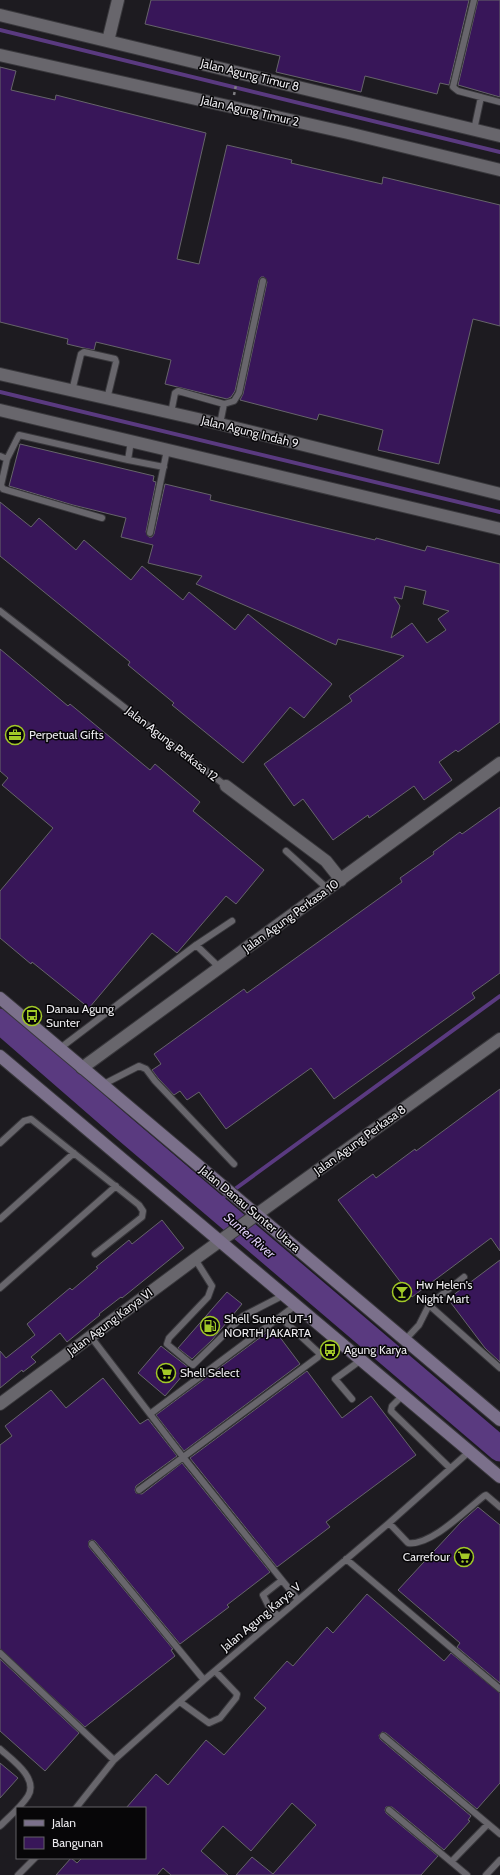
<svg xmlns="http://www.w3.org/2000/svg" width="500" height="1875" viewBox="0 0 500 1875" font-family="Cabin,sans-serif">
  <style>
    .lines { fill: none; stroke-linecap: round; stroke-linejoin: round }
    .stream { stroke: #5a3a80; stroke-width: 4 }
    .river { stroke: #5a3a80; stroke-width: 25 }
    .building { fill: #381659; stroke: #66646a; fill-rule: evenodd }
    .service-casing { stroke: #39383c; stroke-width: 8 }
    .minor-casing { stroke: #39383c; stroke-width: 14 }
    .tertiary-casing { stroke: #39383c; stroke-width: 14 }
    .secondary-casing { stroke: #39383c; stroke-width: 14 }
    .path { stroke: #807f83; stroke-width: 2.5; stroke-dasharray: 3 3; stroke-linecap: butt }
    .service { stroke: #68666c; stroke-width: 6 }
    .minor { stroke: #68666c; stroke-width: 12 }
    .tertiary { stroke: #68666c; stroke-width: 12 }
    .secondary { stroke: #7b708b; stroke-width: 12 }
    .labels { text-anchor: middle; stroke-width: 3; stroke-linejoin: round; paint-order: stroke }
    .street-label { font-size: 12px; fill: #ebeaee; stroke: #070608 }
    .poi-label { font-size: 12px; fill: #ebeaee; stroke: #070608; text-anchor: start }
    .water-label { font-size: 13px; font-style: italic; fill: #dacaf2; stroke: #070608 }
  </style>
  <rect width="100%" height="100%" fill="#1d1b20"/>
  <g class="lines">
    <path class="stream" d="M 0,30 L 500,152
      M 0,392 L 500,512
      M 213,1205 L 500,996"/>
    <path class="river" d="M 0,1021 L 121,1126 L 500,1449"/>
  </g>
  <path class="building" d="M 151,0 L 469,0 L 449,85 L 440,83 L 437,94 L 365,76 L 361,92 L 276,72 L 280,56 L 145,24 Z
    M 478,0 L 500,0 L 500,97 L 458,85 Z
    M 0,67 L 16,71 L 11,90 L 55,100 L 56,95 L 206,133 L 177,259 L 199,264 L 227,145 L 292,160 L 291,163 L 382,184 L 383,177 L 500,205 L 500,326 L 473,319 L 439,464 L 378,450 L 383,430 L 319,414 L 317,420 L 240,400 L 243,394 L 267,282 L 264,277 L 261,277 L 259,280 L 235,391 L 231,397 L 227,399 L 165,384 L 171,360 L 96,342 L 94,350 L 84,348 L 67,344 L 68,339 L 0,322 Z
    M 20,444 L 154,476 L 153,481 L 156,482 L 146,532 L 149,537 L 152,537 L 154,534 L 165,484 L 211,495 L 210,500 L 375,540 L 376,538 L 425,551 L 427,546 L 500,564 L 500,722 L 458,752 L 456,750 L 439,762 L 452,780 L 424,800 L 414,786 L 369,818 L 368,815 L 333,840 L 303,799 L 294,806 L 264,764 L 352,701 L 349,696 L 404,656 L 338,639 L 336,645 L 196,584 L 202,576 L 148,563 L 153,545 L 121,537 L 126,518 L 73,505 L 9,486 ZM 405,586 L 426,591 L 423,604 L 449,611 L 438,619 L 446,630 L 427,643 L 412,623 L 391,638 L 400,606 L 394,597 L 402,599 Z
    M 0,502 L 31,527 L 39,518 L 76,550 L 84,540 L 131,580 L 142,566 L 183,600 L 189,592 L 235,630 L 248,614 L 332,684 L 304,718 L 290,707 L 243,763 L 172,705 L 174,703 L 128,665 L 130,662 L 0,556 Z
    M 0,649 L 68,706 L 70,704 L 150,770 L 155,764 L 200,802 L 193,811 L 264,870 L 236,904 L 226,896 L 177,953 L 152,933 L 89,1008 L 32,962 L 31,964 L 0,938 L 0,891 L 53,828 L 2,785 L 8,778 L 0,771 Z
    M 500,807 L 500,973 L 472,993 L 475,998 L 334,1099 L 311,1068 L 226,1129 L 199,1092 L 187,1100 L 180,1091 L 174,1095 L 158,1078 L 152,1070 L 161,1064 L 154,1054 L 244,989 L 247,993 L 402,882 L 400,878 L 434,854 L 433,852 L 460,832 L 462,834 Z
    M 500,1089 L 500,1251 L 491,1238 L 412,1297 L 338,1200 L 373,1174 L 376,1178 L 415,1149 L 416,1151 Z
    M 162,1220 L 184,1248 L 122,1298 L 121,1297 L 99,1314 L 100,1315 L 67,1342 L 60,1333 L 31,1357 L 36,1362 L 23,1372 L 22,1370 L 0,1388 L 0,1351 L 6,1358 L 35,1335 L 27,1324 L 70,1288 L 72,1290 L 98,1268 L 96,1267 L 129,1240 L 132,1244 Z
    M 500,1260 L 500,1362 L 485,1348 L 448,1299 Z
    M 227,1292 L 242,1304 L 212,1340 L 192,1359 L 178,1348 Z
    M 273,1328 L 300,1364 L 184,1451 L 156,1415 Z
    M 161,1346 L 189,1368 L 165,1396 L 138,1373 Z
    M 307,1371 L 342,1418 L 371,1396 L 416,1455 L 326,1522 L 330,1527 L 277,1567 L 190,1458 Z
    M 103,1378 L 140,1424 L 148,1419 L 177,1456 L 136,1486 L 135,1490 L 136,1493 L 142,1494 L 182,1463 L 270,1572 L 227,1605 L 229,1607 L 180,1644 L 95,1541 L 92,1540 L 89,1541 L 89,1547 L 173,1649 L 171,1650 L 175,1656 L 85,1727 L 0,1649 L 0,1445 L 12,1436 L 5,1426 L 51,1390 L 66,1408 Z
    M 478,1507 L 500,1525 L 500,1683 L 457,1647 L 460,1643 L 398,1590 L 461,1522 Z
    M 367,1594 L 444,1661 L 451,1653 L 500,1693 L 500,1783 L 477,1809 L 386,1733 L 382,1732 L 379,1735 L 380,1739 L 471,1816 L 468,1820 L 470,1821 L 444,1850 L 392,1807 L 386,1807 L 385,1810 L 386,1813 L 438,1856 L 421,1875 L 236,1875 L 252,1857 L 273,1874 L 316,1825 L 292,1803 L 251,1851 L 223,1826 L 201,1851 L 228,1875 L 171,1875 L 163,1868 L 157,1875 L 56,1875 L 71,1858 L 77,1863 L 82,1858 L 145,1858 L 145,1808 L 126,1808 L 156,1774 L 168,1785 L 206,1740 L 224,1755 L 266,1708 L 254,1698 L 287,1661 L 293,1666 L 327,1627 L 333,1633 Z
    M 0,1659 L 79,1733 L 45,1771 L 0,1731 Z
    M 0,1763 L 18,1778 L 0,1798 Z"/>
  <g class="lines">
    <defs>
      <path id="service" d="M 474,0 L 453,87 L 458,91 L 500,102
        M 474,130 L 481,97
        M 72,391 L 81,354 L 84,352 L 115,359 L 116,362 L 107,399
        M 171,413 L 175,393 L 178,391 L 224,404
        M 220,424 L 224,404 L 234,401 L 239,393 L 263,281
        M 0,456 L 7,459 L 19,435 L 128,460 L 131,441
        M 7,459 L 1,485 L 3,489 L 102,518
        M 128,460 L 164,467
        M 150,533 L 167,450
        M 0,611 L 226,786
        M 286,851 L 328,889
        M 196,945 L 220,968
        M 59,1049 L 196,945 L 232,921
        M 102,1085 L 139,1066 L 146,1069 L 155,1081 L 234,1164
        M 0,1143 L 24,1121 L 31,1119 L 139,1205 L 143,1211 L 142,1217 L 95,1254
        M 0,1219 L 74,1153
        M 195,1259 L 212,1286 L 208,1297 L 169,1338 L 167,1344 L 191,1364 L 193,1365 L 243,1316 L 284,1295
        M 0,1288 L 116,1186
        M 429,1305 L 500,1368
        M 91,1337 L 183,1457 L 298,1600
        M 405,1340 L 419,1325 L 429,1305 L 464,1277
        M 403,1395 L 392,1406 L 391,1411 L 450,1468
        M 352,1399 L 335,1379 L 361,1360
        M 150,1414 L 296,1305
        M 139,1490 L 318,1357 L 319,1353 L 280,1317
        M 389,1523 L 408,1543 C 431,1546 466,1510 484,1496 L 486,1495 L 500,1507
        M 92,1544 L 204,1680
        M 346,1559 L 500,1689
        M 278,1616 L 268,1605 L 263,1595 L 282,1580
        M 0,1653 L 114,1760
        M 180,1702 L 209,1723 L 220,1718 L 236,1698 L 237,1694 L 215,1671
        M 383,1736 L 500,1834
        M 0,1749 C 11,1759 39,1778 28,1796 C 21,1807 9,1817 0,1826
        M 76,1808 L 114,1760 L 204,1680 L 389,1523 L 470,1451
        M 389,1810 L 467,1875
        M 452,1861 L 488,1824
        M 18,1875 L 35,1858
        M 486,1875 L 500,1860"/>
      <path id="minor" d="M 0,15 L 500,136
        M 108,41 L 118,0
        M 0,55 L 348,133 L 500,170
        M 0,374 L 220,424 L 500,494
        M 0,410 L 500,529
        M 226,786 L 326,861 L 341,880
        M 82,1068 L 500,763"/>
      <path id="tertiary" d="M 0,1404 L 195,1259 L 500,1039"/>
      <path id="secondary" d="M 0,998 L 500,1420
        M 0,1056 L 500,1477"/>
    </defs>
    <use href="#service" class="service-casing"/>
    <use href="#minor" class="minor-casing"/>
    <use href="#tertiary" class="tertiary-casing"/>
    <use href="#secondary" class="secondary-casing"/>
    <path class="path" d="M 234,95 L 236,85"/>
    <use href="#service" class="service"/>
    <use href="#minor" class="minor"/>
    <use href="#tertiary" class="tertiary"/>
    <use href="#secondary" class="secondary"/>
  </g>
  <defs>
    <symbol id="office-ring" viewBox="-11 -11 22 22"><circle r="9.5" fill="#070608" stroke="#a2c927" stroke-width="1.5"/><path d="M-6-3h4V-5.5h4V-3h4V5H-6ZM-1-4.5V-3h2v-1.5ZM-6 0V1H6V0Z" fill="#a2c927"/></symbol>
    <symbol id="bus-ring" viewBox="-11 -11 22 22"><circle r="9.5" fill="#070608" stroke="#a2c927" stroke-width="1.5"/><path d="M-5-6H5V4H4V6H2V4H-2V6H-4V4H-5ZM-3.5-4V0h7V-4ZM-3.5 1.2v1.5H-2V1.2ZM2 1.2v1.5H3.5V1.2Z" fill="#a2c927"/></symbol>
    <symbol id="bar-ring" viewBox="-11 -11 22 22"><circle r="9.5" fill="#070608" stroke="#a2c927" stroke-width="1.5"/><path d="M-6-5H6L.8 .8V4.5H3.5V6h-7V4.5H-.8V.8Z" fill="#a2c927"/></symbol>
    <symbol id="fuel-ring" viewBox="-11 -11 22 22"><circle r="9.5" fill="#070608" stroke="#a2c927" stroke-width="1.5"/><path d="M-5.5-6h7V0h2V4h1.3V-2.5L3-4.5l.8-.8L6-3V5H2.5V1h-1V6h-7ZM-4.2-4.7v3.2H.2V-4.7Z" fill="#a2c927"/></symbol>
    <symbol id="supermarket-ring" viewBox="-11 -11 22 22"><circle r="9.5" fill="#070608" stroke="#a2c927" stroke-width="1.5"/><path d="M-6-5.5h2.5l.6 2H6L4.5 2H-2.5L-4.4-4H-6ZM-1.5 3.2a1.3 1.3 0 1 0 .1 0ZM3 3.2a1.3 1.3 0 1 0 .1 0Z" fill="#a2c927"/></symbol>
  </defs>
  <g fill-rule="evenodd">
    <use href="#office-ring" x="4" y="724" width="22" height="22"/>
    <use href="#bus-ring" x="21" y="1005" width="22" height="22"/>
    <use href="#bar-ring" x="391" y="1281" width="22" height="22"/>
    <use href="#fuel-ring" x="199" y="1315" width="22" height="22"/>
    <use href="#bus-ring" x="319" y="1339" width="22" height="22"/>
    <use href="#supermarket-ring" x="155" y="1362" width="22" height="22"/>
    <use href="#supermarket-ring" x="453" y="1546" width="22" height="22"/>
  </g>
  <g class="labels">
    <g class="street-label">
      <text transform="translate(250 75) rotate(14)" y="4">Jalan Agung Timur 8</text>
      <text transform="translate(250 111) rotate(13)" y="4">Jalan Agung Timur 2</text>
      <text transform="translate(250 432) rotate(14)" y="4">Jalan Agung Indah 9</text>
      <text transform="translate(172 744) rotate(38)" y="4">Jalan Agung Perkasa 12</text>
      <text transform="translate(291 916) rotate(-36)" y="4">Jalan Agung Perkasa 10</text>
      <text transform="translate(360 1140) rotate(-36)" y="4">Jalan Agung Perkasa 8</text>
      <text transform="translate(250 1209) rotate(40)" y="4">Jalan Danau Sunter Utara</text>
      <text transform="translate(110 1322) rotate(-37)" y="4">Jalan Agung Karya VI</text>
      <text transform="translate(261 1617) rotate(-40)" y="4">Jalan Agung Karya V</text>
    </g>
    <g class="poi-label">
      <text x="29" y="739">Perpetual Gifts</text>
      <text x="46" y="1013">Danau Agung<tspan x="46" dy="14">Sunter</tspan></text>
      <text x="416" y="1289">Hw Helen's<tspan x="416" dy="14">Night Mart</tspan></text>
      <text x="224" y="1323">Shell Sunter UT-1<tspan x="224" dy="14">NORTH JAKARTA</tspan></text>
      <text x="344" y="1354">Agung Karya</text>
      <text x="180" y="1377">Shell Select</text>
      <text x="450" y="1561" text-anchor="end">Carrefour</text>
    </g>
    <g class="water-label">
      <text transform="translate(250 1235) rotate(41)" y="5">Sunter River</text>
    </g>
  </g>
  <rect x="16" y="1807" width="130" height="52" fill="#070608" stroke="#626164"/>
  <rect x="24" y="1820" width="20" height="6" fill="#7b708b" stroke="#626164"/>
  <text x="52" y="1827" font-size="12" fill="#ebeaee">Jalan</text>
  <rect x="24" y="1837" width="20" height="12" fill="#381659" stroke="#626164"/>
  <text x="52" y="1847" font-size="12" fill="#ebeaee">Bangunan</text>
</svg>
